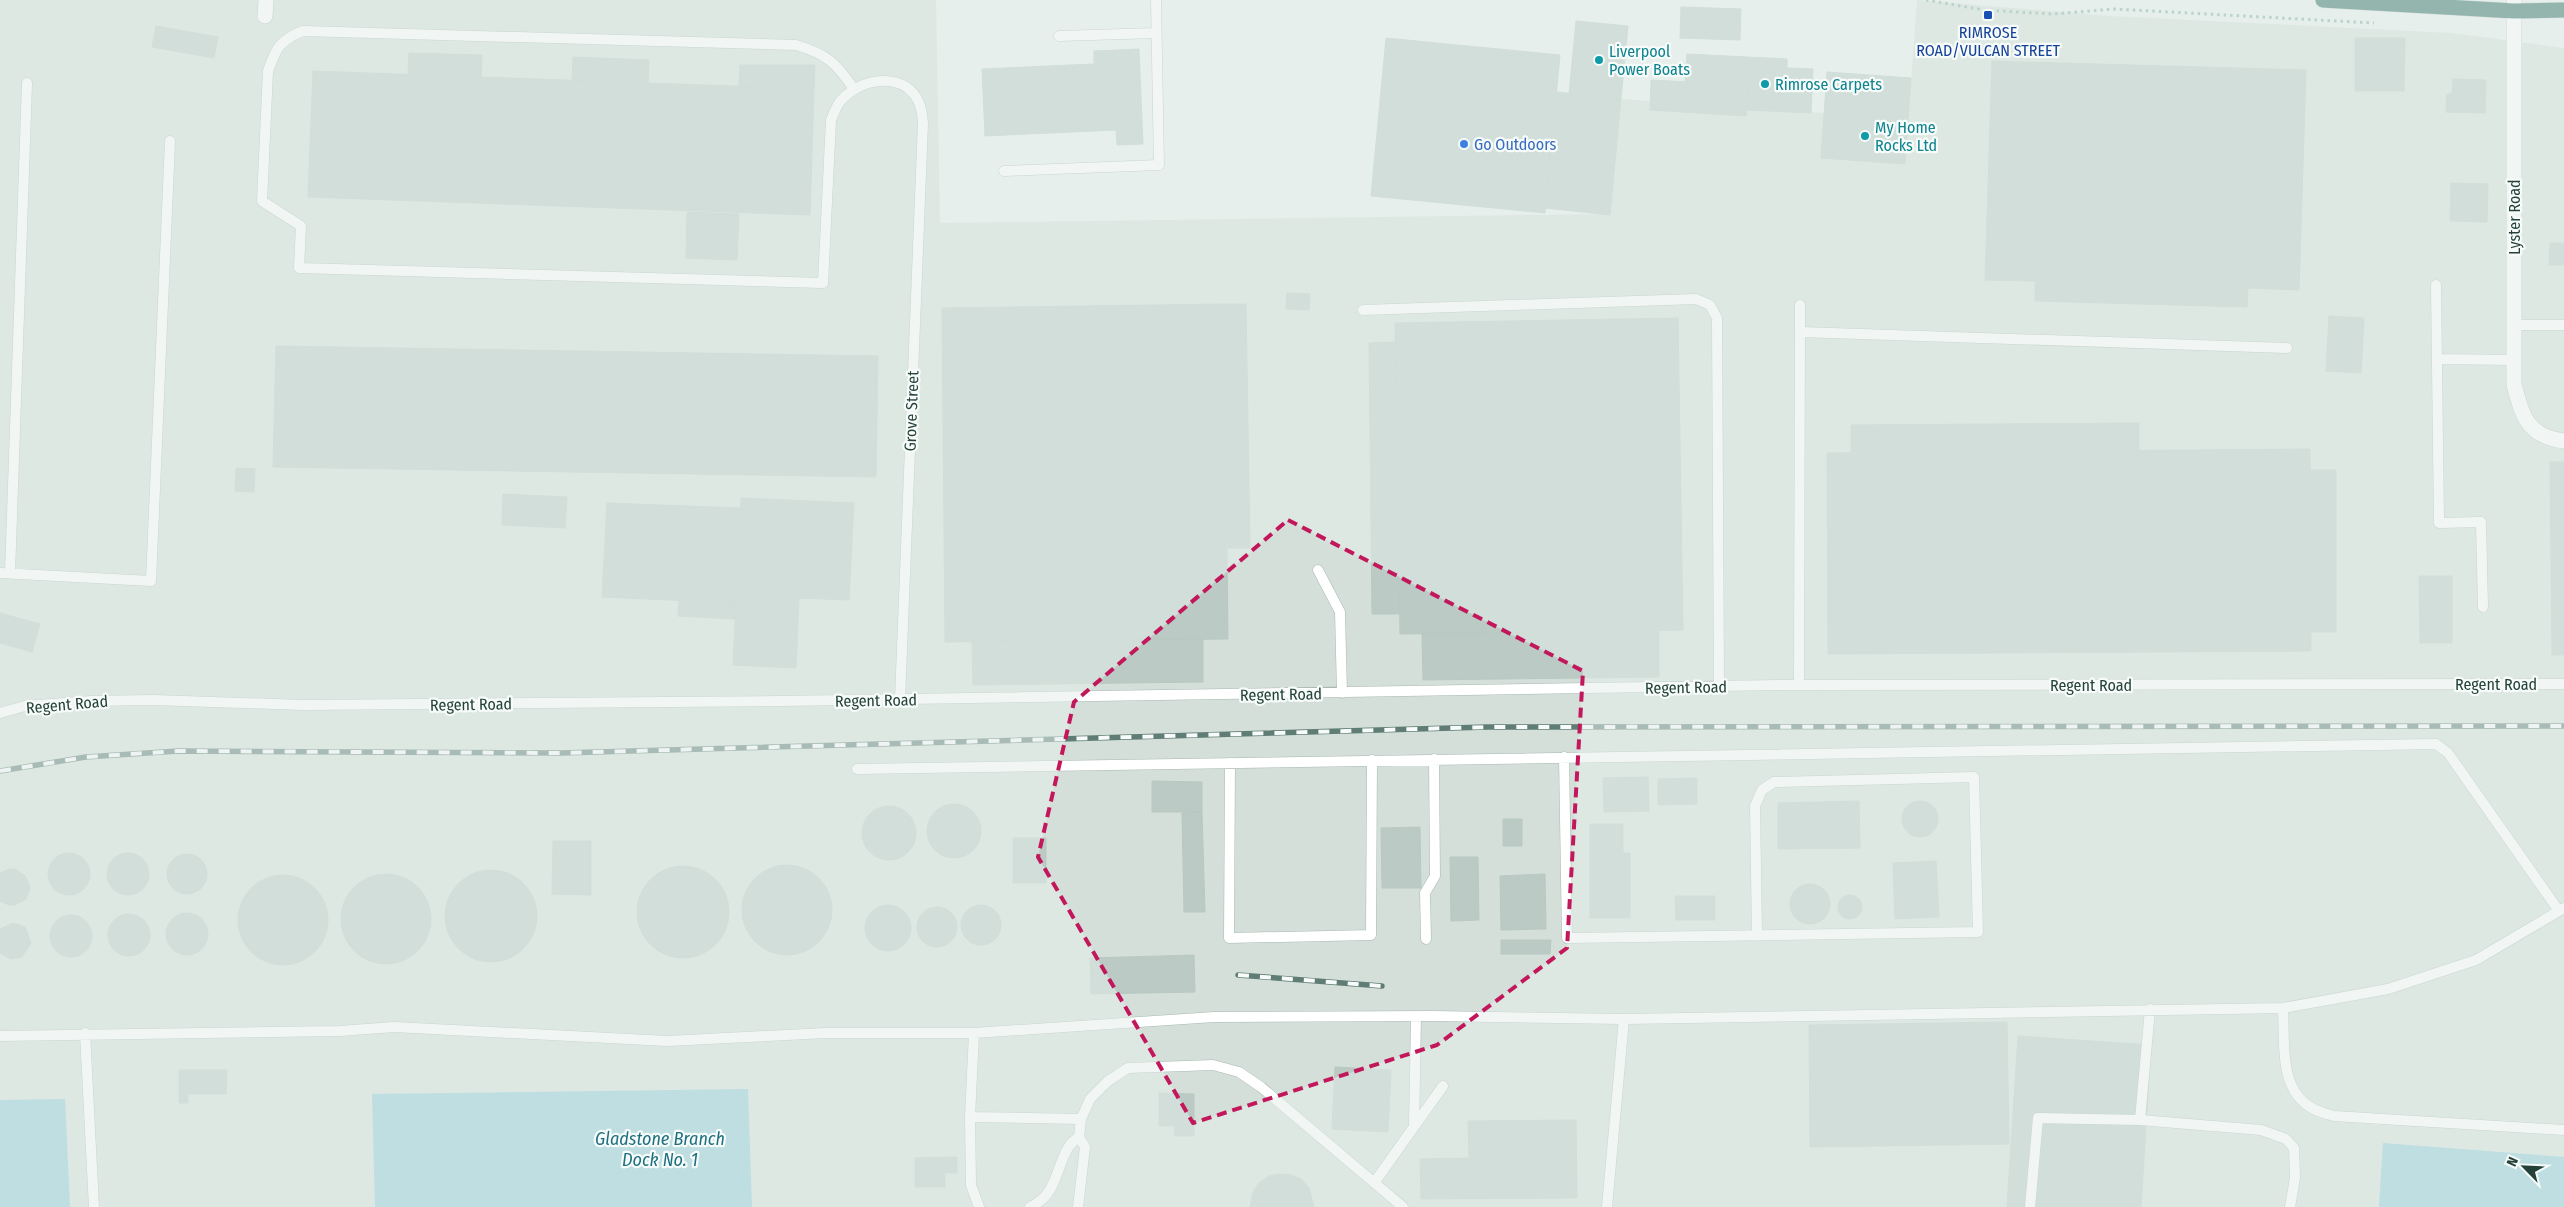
<svg xmlns="http://www.w3.org/2000/svg" width="2564" height="1207" viewBox="0 0 2564 1207" font-family="'Fira Sans Condensed',sans-serif">
  <style>
    .built { fill: #d4dfda }
    .water { fill: #8ec9d4 }
    .building { fill: #bbcac4; stroke: #b8c9c2 }
    .lines { fill: none; stroke-linecap: round; stroke-linejoin: round }
    .lane-casing { stroke: #a8b8b2; stroke-width: 11 }
    .street-casing { stroke: #a8b8b2; stroke-width: 16 }
    .highway-casing { stroke: #c2cac8; stroke-width: 16 }
    .path { stroke: #86b3a5; stroke-width: 3; stroke-dasharray: 2.5 4; stroke-linecap: butt }
    .lane { stroke: #fff; stroke-width: 10 }
    .street { stroke: #fff; stroke-width: 15 }
    .highway { stroke: #2f6f62; stroke-width: 15 }
    .rail-casing { stroke: #5f7d75; stroke-width: 5.5 }
    .rail { stroke: #f7fbf9; stroke-width: 4; stroke-dasharray: 11; stroke-linecap: butt }
    .marked { fill: none; stroke: #c2185b; stroke-width: 4; stroke-dasharray: 10 6; stroke-linejoin: round }
    .transit-dot { fill: #1a4fb4; stroke: #f7fbf9; stroke-width: 2 }
    .culture-dot { fill: #0f9aa8; stroke: #f7fbf9; stroke-width: 2 }
    .shop-dot { fill: #3f7fe0; stroke: #f7fbf9; stroke-width: 2 }
    .labels { text-anchor: middle; stroke-width: 4.5; stroke-linejoin: round; paint-order: stroke }
    .transit-label { font-size: 16px; fill: #164399; stroke: #f7fbf9 }
    .culture-label { font-size: 16px; fill: #0d838f; stroke: #f7fbf9; text-anchor: start }
    .shop-label { font-size: 16px; fill: #366cbe; stroke: #f7fbf9; text-anchor: start }
    .street-label { font-size: 16px; fill: #24423a; stroke: #f7fbf9 }
    .water-label { font-size: 18px; font-style: italic; fill: #1c6f80; stroke: #f7fbf9 }
  </style>
  <rect width="100%" height="100%" fill="#e6efeb"/>
  <path class="built" d="M 0,0 L 936,0 L 940,223 L 1603,214 L 1621,99 L 1824,113 L 1821,158 L 1905,164 L 1917,0 L 2110,16 L 2452,33 L 2564,48 L 2564,1207 L 0,1207 Z"/>
  <path class="water" d="M 748,1089 L 752,1207 L 375,1207 L 372,1094 Z
    M 65,1099 L 70,1207 L 0,1207 L 0,1100 Z
    M 2383,1143 L 2564,1157 L 2564,1207 L 2379,1207 Z"/>
  <path class="building" d="M 1681,7 L 1741,9 L 1740,40 L 1680,38 Z
    M 1576,21 L 1628,26 L 1621,99 L 1569,94 Z
    M 156,26 L 218,37 L 214,58 L 152,47 Z
    M 1386,38 L 1560,55 L 1545,213 L 1371,196 Z
    M 2355,38 L 2405,38 L 2404,91 L 2355,91 Z
    M 1139,49 L 1143,144 L 1117,145 L 1116,130 L 985,136 L 982,69 L 1094,64 L 1094,51 Z
    M 409,53 L 482,55 L 481,78 L 408,75 Z
    M 1687,54 L 1787,59 L 1787,68 L 1813,69 L 1811,113 L 1747,110 L 1749,85 L 1685,82 Z
    M 573,57 L 649,60 L 648,84 L 572,81 Z
    M 1992,61 L 2306,70 L 2299,290 L 2248,288 L 2247,307 L 2035,301 L 2035,281 L 1985,280 Z
    M 740,65 L 815,65 L 814,89 L 739,87 Z
    M 313,71 L 814,89 L 810,215 L 308,197 Z
    M 1827,72 L 1911,78 L 1905,164 L 1821,158 Z
    M 2453,79 L 2486,80 L 2485,113 L 2446,112 L 2447,94 L 2452,94 Z
    M 1651,80 L 1749,85 L 1746,116 L 1650,110 Z
    M 1557,92 L 1621,99 L 1610,215 L 1545,208 Z
    M 2451,183 L 2488,184 L 2487,222 L 2450,221 Z
    M 687,212 L 739,214 L 737,260 L 686,258 Z
    M 2550,243 L 2564,243 L 2564,265 L 2549,265 Z
    M 1287,293 L 1310,294 L 1309,310 L 1286,309 Z
    M 1224,304 L 1246,304 L 1250,548 L 1228,548 Z
    M 1224,304 L 1228,639 L 945,642 L 942,308 Z
    M 2329,316 L 2364,318 L 2361,373 L 2326,371 Z
    M 1678,318 L 1683,630 L 1400,634 L 1395,323 Z
    M 1396,342 L 1399,614 L 1372,614 L 1369,343 Z
    M 276,346 L 878,356 L 876,477 L 273,467 Z
    M 2139,423 L 2139,450 L 1851,452 L 1851,425 Z
    M 2310,449 L 2311,651 L 1828,654 L 1827,453 Z
    M 2550,462 L 2564,462 L 2564,655 L 2552,655 Z
    M 236,468 L 255,469 L 254,492 L 235,491 Z
    M 2310,470 L 2336,470 L 2336,632 L 2311,632 Z
    M 503,494 L 567,497 L 565,528 L 502,525 Z
    M 741,498 L 854,503 L 849,600 L 799,598 L 796,668 L 733,665 Z
    M 607,503 L 740,508 L 736,603 L 602,597 Z
    M 2419,576 L 2452,576 L 2452,643 L 2420,643 Z
    M 679,600 L 736,603 L 735,619 L 678,616 Z
    M 0,613 L 40,624 L 32,652 L 0,643 Z
    M 1659,631 L 1659,677 L 1423,680 L 1422,634 Z
    M 1203,638 L 1203,682 L 973,685 L 972,641 Z
    M 1648,777 L 1649,811 L 1604,812 L 1603,778 Z
    M 1697,778 L 1697,804 L 1658,805 L 1658,779 Z
    M 1152,781 L 1202,782 L 1202,812 L 1152,812 Z
    M 1859,801 L 1860,848 L 1778,849 L 1778,803 Z
    M1902 819a18 18 0 1 1 36 0a18 18 0 1 1-36 0Z
    M927 831a27 27 0 1 1 54 0a27 27 0 1 1-54 0Z
    M862 833a27 27 0 1 1 54 0a27 27 0 1 1-54 0Z
    M 1202,812 L 1205,912 L 1184,912 L 1182,813 Z
    M 1503,819 L 1522,819 L 1522,846 L 1503,846 Z
    M 1590,824 L 1623,824 L 1623,853 L 1630,853 L 1630,918 L 1590,918 Z
    M 1420,827 L 1421,888 L 1382,888 L 1381,828 Z
    M 1013,838 L 1046,838 L 1046,883 L 1013,883 Z
    M 553,841 L 591,841 L 591,895 L 552,894 Z
    M48 874a21 21 0 1 1 42 0a21 21 0 1 1-42 0Z
    M107 874a21 21 0 1 1 42 0a21 21 0 1 1-42 0Z
    M167 874a20 20 0 1 1 40 0a20 20 0 1 1-40 0Z
    M 1450,857 L 1478,857 L 1479,920 L 1451,921 Z
    M 1936,861 L 1939,917 L 1895,919 L 1893,863 Z
    M742 910a45 45 0 1 1 90 0a45 45 0 1 1-90 0Z
    M637 912a46 46 0 1 1 92 0a46 46 0 1 1-92 0Z
    M 9,869 L 15,869 L 25,876 L 30,887 L 26,899 L 15,905 L 9,905 L 0,901 L 0,873 Z
    M445 916a46 46 0 1 1 92 0a46 46 0 1 1-92 0Z
    M341 919a45 45 0 1 1 90 0a45 45 0 1 1-90 0Z
    M 1545,874 L 1546,929 L 1501,930 L 1500,876 Z
    M238 920a45 45 0 1 1 90 0a45 45 0 1 1-90 0Z
    M1790 904a20 20 0 1 1 40 0a20 20 0 1 1-40 0Z
    M1838 907a12 12 0 1 1 24 0a12 12 0 1 1-24 0Z
    M 1675,896 L 1715,896 L 1715,920 L 1676,920 Z
    M961 925a20 20 0 1 1 40 0a20 20 0 1 1-40 0Z
    M865 928a23 23 0 1 1 46 0a23 23 0 1 1-46 0Z
    M917 927a20 20 0 1 1 40 0a20 20 0 1 1-40 0Z
    M166 934a21 21 0 1 1 42 0a21 21 0 1 1-42 0Z
    M108 935a21 21 0 1 1 42 0a21 21 0 1 1-42 0Z
    M50 936a21 21 0 1 1 42 0a21 21 0 1 1-42 0Z
    M 13,923 L 25,927 L 31,943 L 22,957 L 11,959 L 0,953 L 0,929 Z
    M 1501,940 L 1551,940 L 1550,954 L 1501,954 Z
    M 1194,955 L 1195,992 L 1091,994 L 1090,958 Z
    M 2007,1022 L 2009,1144 L 1810,1147 L 1809,1025 Z
    M 2018,1036 L 2151,1045 L 2141,1207 L 2007,1207 Z
    M 1335,1067 L 1391,1070 L 1388,1132 L 1332,1129 Z
    M 179,1070 L 227,1070 L 226,1094 L 188,1094 L 188,1103 L 179,1103 Z
    M 1159,1093 L 1194,1094 L 1194,1136 L 1174,1136 L 1175,1126 L 1159,1126 Z
    M 1576,1120 L 1577,1198 L 1421,1199 L 1420,1159 L 1469,1158 L 1468,1121 Z
    M 957,1157 L 957,1173 L 945,1173 L 945,1187 L 915,1187 L 915,1158 Z
    M 1280,1174 L 1291,1175 L 1301,1179 L 1309,1188 L 1314,1207 L 1250,1207 L 1253,1192 L 1259,1183 L 1269,1176 Z"/>
  <g class="lines">
    <defs>
      <path id="lane" d="M 1059,36 L 1156,33
        M 854,89 C 836,63 827,54 796,45 L 303,31 C 280,40 276,48 268,71 L 262,201 L 301,226 L 299,268 L 823,283 L 831,120 C 833,115 836,108 839,103 C 855,81 894,71 914,94 C 921,103 922,113 923,123 L 900,699
        M 1004,171 L 1159,165 L 1156,0
        M 2436,285 L 2439,523 L 2481,522 L 2483,607
        M 1363,310 L 1696,299 L 1710,305 L 1717,318 L 1719,687
        M 2514,325 L 2564,325
        M 1800,332 L 2287,348
        M 2437,359 L 2514,360
        M 1318,570 L 1340,612 L 1342,693
        M 0,573 L 151,581 L 170,141
        M 10,573 L 27,83
        M 1799,685 L 1800,305
        M 0,713 L 25,706 L 91,701 L 153,700 L 304,705 L 782,701 L 1781,685 L 2564,684
        M 1564,757 L 1567,938 L 1978,932 L 1974,777 L 1774,782 L 1762,790 L 1755,806 L 1757,936
        M 1230,763 L 1229,938 L 1371,935 L 1372,760
        M 857,769 L 2436,744 L 2448,753 L 2559,911
        M 1426,939 L 1425,893 L 1435,876 L 1434,759
        M 2283,1008 C 2285,1040 2278,1090 2312,1108 C 2318,1112 2327,1114 2334,1116 L 2564,1130
        M 85,1033 L 94,1207
        M 974,1033 L 970,1117 L 971,1185 L 979,1207
        M 0,1036 L 340,1031 L 394,1027 L 667,1041 L 826,1033 L 974,1033 L 1214,1017 L 1433,1016 L 1624,1019 L 2283,1008 L 2388,989 L 2476,960 L 2564,908
        M 970,1117 L 1081,1119
        M 2140,1120 L 2261,1130 L 2286,1139 L 2294,1148 L 2295,1178 L 2290,1207
        M 1414,1127 L 1416,1016
        M 1374,1183 L 1443,1086
        M 1030,1207 C 1057,1195 1055,1170 1068,1148 C 1070,1143 1075,1140 1079,1137
        M 1078,1207 L 1085,1147 L 1079,1137 L 1081,1119 L 1090,1099 L 1108,1081 L 1128,1068 L 1213,1065 L 1239,1072 L 1261,1087 L 1403,1207
        M 1607,1207 L 1624,1019
        M 2030,1207 L 2038,1118 L 2140,1120 L 2150,1009"/>
      <path id="street" d="M 2514,0 L 2514,385 C 2523,417 2527,436 2564,441
        M 265,16 L 266,0"/>
      <path id="highway" d="M 2323,0 L 2514,11 L 2564,10"/>
    </defs>
    <use href="#lane" class="lane-casing"/>
    <use href="#street" class="street-casing"/>
    <use href="#highway" class="highway-casing"/>
    <path class="path" d="M 1926,0 L 1984,10 L 2052,14 L 2114,9 L 2374,23"/>
    <use href="#lane" class="lane"/>
    <use href="#street" class="street"/>
    <use href="#highway" class="highway"/>
    <defs>
      <path id="rail" d="M 0,771 L 86,757 L 178,751 L 561,753 L 1488,727 L 2564,726
        M 1238,975 L 1382,986"/>
    </defs>
    <use href="#rail" class="rail-casing"/>
    <use href="#rail" class="rail"/>
  </g>
  <path d="M0 0H2564V1207H0ZM 1288,520 L 1583,671 L 1567,948 L 1437,1045 L 1193,1123 L 1038,857 L 1074,702 Z" fill="#e6efeb" fill-opacity=".55" fill-rule="evenodd"/>
  <path class="marked" d="M 1288,520 L 1583,671 L 1567,948 L 1437,1045 L 1193,1123 L 1038,857 L 1074,702 Z"/>
  <rect class="transit-dot" x="1983" y="10" width="10" height="10" rx="2.5"/>
  <g class="culture-dot">
    <circle cx="1599" cy="60" r="5"/>
    <circle cx="1765" cy="84" r="5"/>
    <circle cx="1865" cy="136" r="5"/>
  </g>
  <circle class="shop-dot" cx="1464" cy="144" r="5"/>
  <g class="labels">
    <g class="transit-label">
      <text x="1988" y="38">RIMROSE<tspan x="1988" dy="18">ROAD/VULCAN STREET</tspan></text>
    </g>
    <g class="culture-label">
      <text x="1609" y="57">Liverpool<tspan x="1609" dy="18">Power Boats</tspan></text>
      <text x="1775" y="90">Rimrose Carpets</text>
      <text x="1875" y="133">My Home<tspan x="1875" dy="18">Rocks Ltd</tspan></text>
    </g>
    <g class="shop-label">
      <text x="1474" y="150">Go Outdoors</text>
    </g>
    <g class="street-label">
      <text transform="translate(2514 217) rotate(-90)" y="6">Lyster Road</text>
      <text transform="translate(911 411) rotate(-88)" y="6">Grove Street</text>
      <text x="2496" y="690">Regent Road</text>
      <text x="2091" y="691">Regent Road</text>
      <text transform="translate(1686 687) rotate(-1)" y="6">Regent Road</text>
      <text transform="translate(1281 694) rotate(-1)" y="6">Regent Road</text>
      <text transform="translate(876 700) rotate(-1)" y="6">Regent Road</text>
      <text transform="translate(67 704) rotate(-5)" y="6">Regent Road</text>
      <text transform="translate(471 704) rotate(-1)" y="6">Regent Road</text>
    </g>
    <g class="water-label">
      <text x="660" y="1145">Gladstone Branch<tspan x="660" dy="21">Dock No. 1</tspan></text>
    </g>
  </g>
  <g transform="translate(2524 1167) rotate(294)" stroke="#f7fbf9" stroke-width="4" paint-order="stroke">
  <path d="M0-4L9 19L0 12L-9 19Z" fill="#24423a"/>
  <text y="-8" font-size="14" font-weight="bold" text-anchor="middle" fill="#24423a">N</text>
  </g>
</svg>
